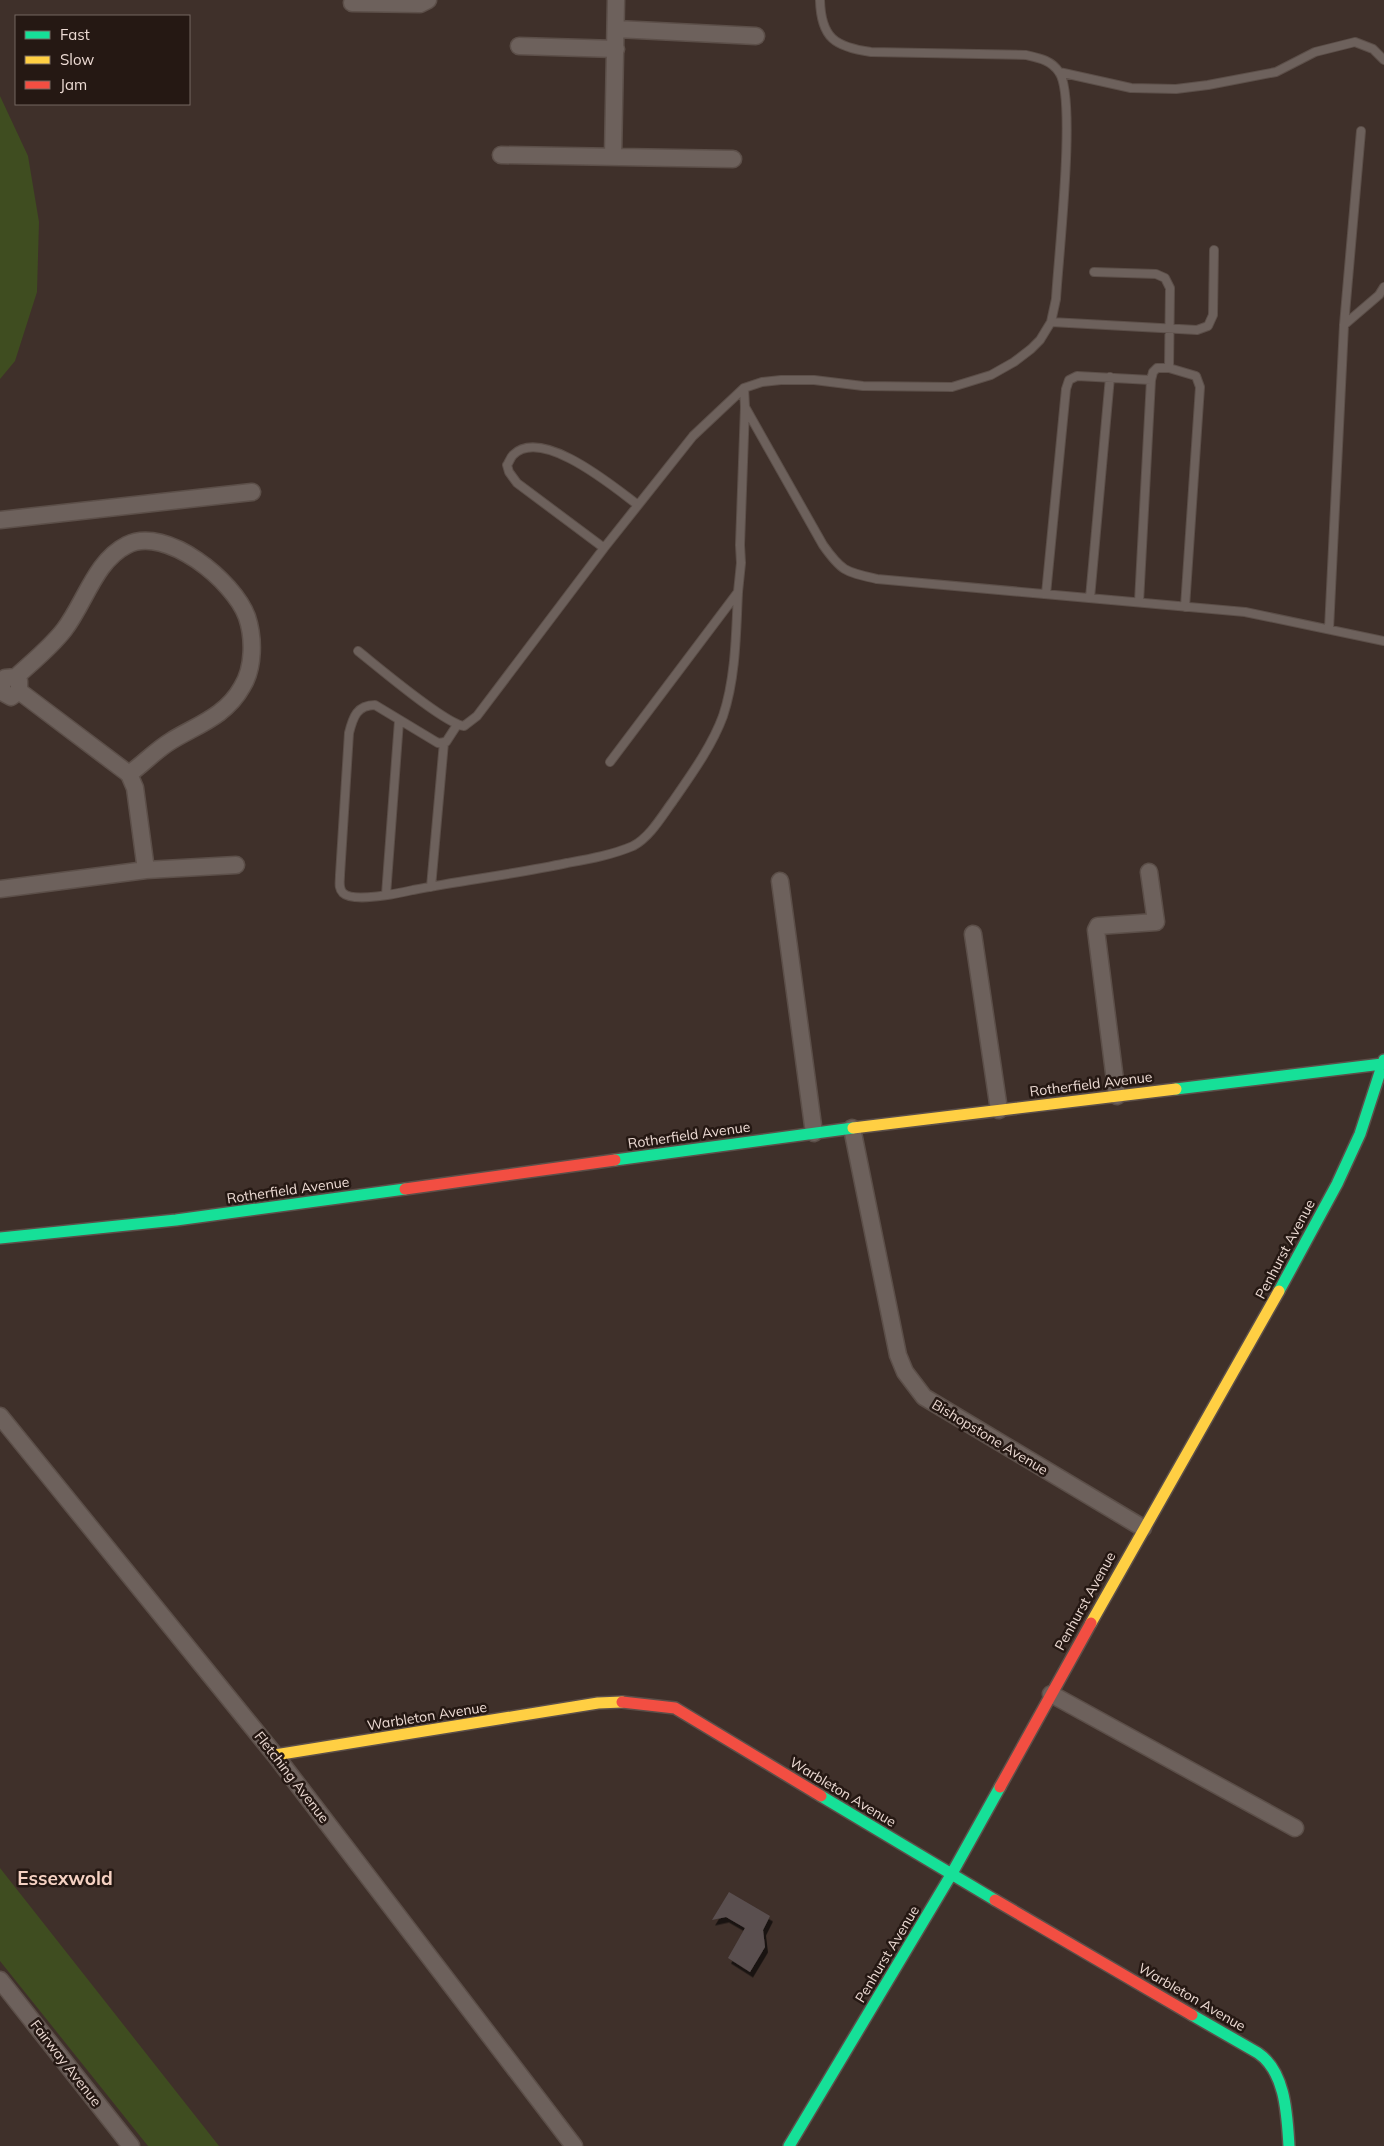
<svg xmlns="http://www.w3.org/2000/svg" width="1384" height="2146" viewBox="0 0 1384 2146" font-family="Mulish,sans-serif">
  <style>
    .green { fill: #3f4d20 }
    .building { fill: #5a4f50; filter: url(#shadow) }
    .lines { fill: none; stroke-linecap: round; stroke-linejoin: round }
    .lane-casing { stroke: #5c4f49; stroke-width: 10 }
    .street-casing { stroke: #5c4f49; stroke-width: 19 }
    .fast-casing { stroke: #5c4f49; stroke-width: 14 }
    .slow-casing { stroke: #5c4f49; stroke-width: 14 }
    .jam-casing { stroke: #5c4f49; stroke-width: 14 }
    .lane { stroke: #6d615c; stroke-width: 8 }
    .street { stroke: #6d615c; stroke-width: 16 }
    .fast { stroke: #16e098; stroke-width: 11 }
    .slow { stroke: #ffcf43; stroke-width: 11 }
    .jam { stroke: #f24e42; stroke-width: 11 }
    .labels { text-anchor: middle; stroke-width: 5; stroke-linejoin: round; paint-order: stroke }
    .street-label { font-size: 14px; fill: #ecdad3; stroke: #251813 }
    .district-label { font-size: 19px; font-weight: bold; fill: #f5d1c2; stroke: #251813 }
  </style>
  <defs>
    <filter id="shadow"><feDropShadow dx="3" dy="5.5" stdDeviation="0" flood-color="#0009"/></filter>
  </defs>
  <rect width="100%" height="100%" fill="#3f302a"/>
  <path class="green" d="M 0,96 L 28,156 L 39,222 L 37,292 L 15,361 L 0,379 Z
    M 0,1868 L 219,2146 L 148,2146 L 0,1961 Z"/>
  <path class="building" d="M 729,1892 L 770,1916 L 763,1930 L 765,1947 L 750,1972 L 728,1958 L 745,1928 L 726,1917 L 712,1920 Z"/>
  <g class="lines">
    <defs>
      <path id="lane" d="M 1059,72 L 1131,88 L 1176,89 L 1208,85 L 1276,72 L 1315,52 L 1355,42 L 1373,49 L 1384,60
        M 1094,272 L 1156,274 L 1165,278 L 1170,288 L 1169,368
        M 1051,322 L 1197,330 L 1208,326 L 1213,315 L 1214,250
        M 1344,325 L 1379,295 L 1384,287
        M 745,407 L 823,545 C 842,572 846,572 877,579 L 1245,612 L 1384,641
        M 604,548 L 517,483 L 509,472 L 507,465 C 509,463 510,458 513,455 C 542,426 615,488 638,505
        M 1046,594 L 1066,389 L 1069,380 L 1077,376 L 1151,380
        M 1090,598 L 1110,377
        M 1139,602 L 1151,380 L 1153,372 L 1157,368 L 1169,368 L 1196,376 L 1200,387 L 1185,607
        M 1329,629 L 1344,325 L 1361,131
        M 358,651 C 377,666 445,724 464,726 L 477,716 L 604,548 L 693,436 L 744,388 L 762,382 L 781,380 L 814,380 L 863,386 L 952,387 L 991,375 L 1014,362 L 1031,349 L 1040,340 L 1051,322 L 1056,299 C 1058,260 1077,97 1059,72 C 1051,60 1039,58 1026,55 L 871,52 C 835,47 821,38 820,0
        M 457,725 L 446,742 L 438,743 L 375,705 C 357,705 353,717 349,733 L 340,875 C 340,882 338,888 343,893 C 353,903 400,893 413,890 C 464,880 516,874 567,863 C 589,859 612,855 633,846 C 650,837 662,816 673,801 C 691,775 712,746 723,716 C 736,677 736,632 738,592
        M 610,762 L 738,592 L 741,563 L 740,545 L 745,407 L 744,388
        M 431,887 L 444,742
        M 386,895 L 399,721"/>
      <path id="street" d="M 352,3 L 420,4 L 428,0
        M 617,29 L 756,36
        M 519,46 L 616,49
        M 501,155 L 733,159
        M 613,157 L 616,0
        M 0,520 L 252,492
        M 16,677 L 19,681 L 19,691 L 11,697 L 2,692 L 2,681 L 5,678 L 16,677 C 32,662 50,648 64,630 C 85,603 95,561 127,545 C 166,525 234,581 247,617 C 254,638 254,668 242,687 C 226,716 197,725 171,741 C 156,750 143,764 129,774
        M 19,691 L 129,774 L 135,788 L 146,870
        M 780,881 L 814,1133
        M 0,889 L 146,870 L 236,865
        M 973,934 L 999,1110
        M 1117,1096 L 1096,930 L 1098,926 L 1156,922 L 1149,872
        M 852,1128 L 898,1355 L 905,1372 L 924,1397 L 1143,1528
        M 0,1416 L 275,1755 L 574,2146
        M 1051,1694 L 1295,1828
        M 0,1980 L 131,2146"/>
      <path id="fast" d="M 1176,1089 L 1382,1064
        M 615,1160 L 853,1128
        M 0,1238 L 176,1220 L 405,1189
        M 1279,1291 L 1337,1184 L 1360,1134 L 1384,1060
        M 821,1796 L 995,1900
        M 1192,2015 L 1258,2053 C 1286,2072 1287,2116 1289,2146
        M 789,2146 L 951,1875 L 1000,1787"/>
      <path id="slow" d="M 853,1128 L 1176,1089
        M 1091,1623 L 1279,1291
        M 275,1755 L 598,1703 L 622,1702"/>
      <path id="jam" d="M 405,1189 L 615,1160
        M 622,1702 L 675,1708 L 821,1796
        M 1000,1787 L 1091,1623
        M 995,1900 L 1192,2015"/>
    </defs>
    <use href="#lane" class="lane-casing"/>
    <use href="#street" class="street-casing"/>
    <use href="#fast" class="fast-casing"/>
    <use href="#slow" class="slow-casing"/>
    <use href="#jam" class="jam-casing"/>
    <use href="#lane" class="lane"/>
    <use href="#street" class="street"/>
    <use href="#fast" class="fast"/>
    <use href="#slow" class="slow"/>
    <use href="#jam" class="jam"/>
  </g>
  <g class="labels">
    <g class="street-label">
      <text transform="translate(1091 1084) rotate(-7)" y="5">Rotherfield Avenue</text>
      <text transform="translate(689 1135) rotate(-8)" y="5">Rotherfield Avenue</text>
      <text transform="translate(288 1190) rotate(-8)" y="5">Rotherfield Avenue</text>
      <text transform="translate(1285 1249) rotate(-62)" y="5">Penhurst Avenue</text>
      <text transform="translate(990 1437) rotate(31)" y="5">Bishopstone Avenue</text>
      <text transform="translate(1085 1601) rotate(-61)" y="5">Penhurst Avenue</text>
      <text transform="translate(427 1716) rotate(-9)" y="5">Warbleton Avenue</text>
      <text transform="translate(292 1777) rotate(52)" y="5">Fletching Avenue</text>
      <text transform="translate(843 1792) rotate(31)" y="5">Warbleton Avenue</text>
      <text transform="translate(887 1954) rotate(-59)" y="5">Penhurst Avenue</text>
      <text transform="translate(1192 1997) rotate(30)" y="5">Warbleton Avenue</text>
      <text transform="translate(66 2063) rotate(52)" y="5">Fairway Avenue</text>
    </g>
    <g class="district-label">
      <text x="65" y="1885">Essexwold</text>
    </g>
  </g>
  <rect x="15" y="15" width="175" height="90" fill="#251813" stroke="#756660"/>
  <rect x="25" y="31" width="25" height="8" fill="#16e098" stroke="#756660"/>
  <text x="60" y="40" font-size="15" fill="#ecdad3">Fast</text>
  <rect x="25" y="56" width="25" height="8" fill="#ffcf43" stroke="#756660"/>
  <text x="60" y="65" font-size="15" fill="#ecdad3">Slow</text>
  <rect x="25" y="81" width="25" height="8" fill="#f24e42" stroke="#756660"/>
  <text x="60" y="90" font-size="15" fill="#ecdad3">Jam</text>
</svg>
